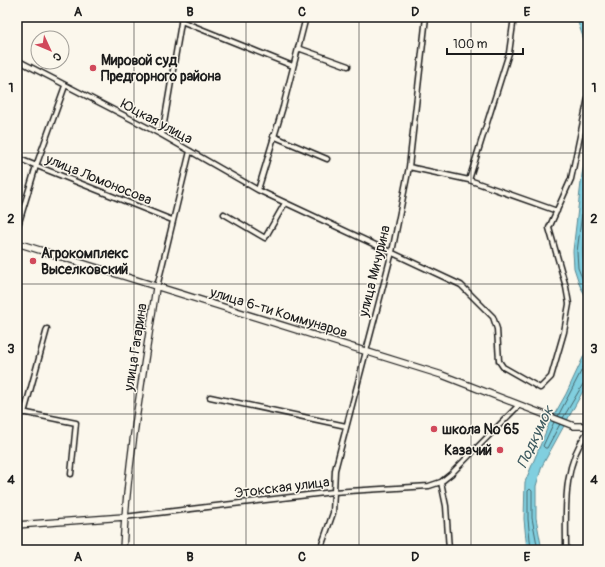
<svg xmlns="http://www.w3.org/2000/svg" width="605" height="567" viewBox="0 0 605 567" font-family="Pangolin,sans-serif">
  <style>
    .water { fill: #81cfdf; stroke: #598791 }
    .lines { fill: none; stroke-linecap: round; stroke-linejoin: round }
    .shore { stroke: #44646a; stroke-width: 1 }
    .street-casing { stroke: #1c1c1c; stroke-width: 7 }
    .secondary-casing { stroke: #1c1c1c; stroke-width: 8 }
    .street { stroke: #fbf7ec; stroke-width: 4 }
    .secondary { stroke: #fbf7ec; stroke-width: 5.5 }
    .grid { fill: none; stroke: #1c1c1c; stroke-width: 1; stroke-opacity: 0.55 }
    .poi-dot { fill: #d1495b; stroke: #fbf7ec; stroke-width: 1.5 }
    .labels { text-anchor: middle; stroke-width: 3; stroke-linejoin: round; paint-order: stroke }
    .poi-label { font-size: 14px; font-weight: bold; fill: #1c1c1c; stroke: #fbf7ec; text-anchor: start }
    .street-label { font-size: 14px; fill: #1c1c1c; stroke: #fbf7ec }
    .water-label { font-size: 15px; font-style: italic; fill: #3f5b60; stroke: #fbf7ec }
    .neatline { fill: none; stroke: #1c1c1c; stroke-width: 1.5 }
    .grid-label { font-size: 13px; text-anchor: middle; font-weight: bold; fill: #1c1c1c }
  </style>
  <rect width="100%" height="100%" fill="#fbf7ec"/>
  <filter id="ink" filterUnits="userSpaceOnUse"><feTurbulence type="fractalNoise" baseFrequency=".025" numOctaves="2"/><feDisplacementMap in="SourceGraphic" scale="8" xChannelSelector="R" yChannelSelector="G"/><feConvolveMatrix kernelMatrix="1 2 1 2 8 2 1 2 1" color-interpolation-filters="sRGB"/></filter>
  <g filter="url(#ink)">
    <path class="water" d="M 576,17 L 588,17 L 588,51 Z
      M 588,148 L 588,300 L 580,286 L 574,268 L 573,251 L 582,174 Z
      M 588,347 L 588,382 L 542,466 L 536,486 L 536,518 L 542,550 L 527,550 L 524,519 L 525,482 L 549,424 L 566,394 Z"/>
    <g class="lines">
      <path class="shore" d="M 588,167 L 577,252 L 578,268 L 588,292
        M 588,201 C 584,230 579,253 588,282
        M 558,416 L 588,358
        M 563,418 L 583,384 L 588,381
        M 554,422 L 543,446 L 545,448 L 547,448 L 560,424
        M 531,550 L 528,519 L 528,491 L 530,489 L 532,491 L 532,518 L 538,550"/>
      <defs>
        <path id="street" d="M 181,21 L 293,66
          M 298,48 L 348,66
          M 17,60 L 162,135 L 258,190 L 461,285 L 493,317 L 497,329 L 499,361 L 503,367 L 540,388 L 551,377 L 564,332 L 569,304 L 566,287 L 549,228 L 571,179 L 588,98
          M 162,135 L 182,17
          M 273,136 L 327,159
          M 17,158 L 172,220
          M 409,167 L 469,180 L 557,211
          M 469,180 L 509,53 L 514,17
          M 258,190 L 283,107 L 306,17
          M 224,214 L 265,238 L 285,203
          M 17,229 L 36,166 L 65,86
          M 157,287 L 190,151
          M 210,397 L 346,426
          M 17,411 L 76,423 L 71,474
          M 24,413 L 47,329
          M 441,482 L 446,506 L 449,550
          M 124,517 L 333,492 L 429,486 L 441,482 L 451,474 L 519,405
          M 320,550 L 333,513 L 335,470 L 392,252 L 409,167 L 426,17
          M 566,550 C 566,508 562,466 588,431"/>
        <path id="secondary" d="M 17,243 L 442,375 L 574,426 L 588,426
          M 17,525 L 124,517
          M 123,550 C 127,462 143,375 156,288"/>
      </defs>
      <use href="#street" class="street-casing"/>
      <use href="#secondary" class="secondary-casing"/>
      <use href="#street" class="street"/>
      <use href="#secondary" class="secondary"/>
    </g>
  </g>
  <path class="grid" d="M 134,17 L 134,550M 246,17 L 246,550M 359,17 L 359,550M 471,17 L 471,550M 17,153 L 588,153M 17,284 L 588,284M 17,414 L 588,414"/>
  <g class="poi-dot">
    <circle cx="93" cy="68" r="4"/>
    <circle cx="33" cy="261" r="4"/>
    <circle cx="434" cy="429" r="4"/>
    <circle cx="500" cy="450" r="4"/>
  </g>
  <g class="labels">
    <g class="poi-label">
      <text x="101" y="65">Мировой суд<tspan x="101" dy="16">Предгорного района</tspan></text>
      <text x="41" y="258">Агрокомплекс<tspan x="41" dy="16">Выселковский</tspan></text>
      <text x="442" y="434">школа № 65</text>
      <text x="492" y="455" text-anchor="end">Казачий</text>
    </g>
    <g class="street-label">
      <text transform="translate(157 121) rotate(28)" y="5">Юцкая улица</text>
      <text transform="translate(99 179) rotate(22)" y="5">улица Ломоносова</text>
      <text transform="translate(374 271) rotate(-76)" y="5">улица Мичурина</text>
      <text transform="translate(279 312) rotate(17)" y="5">улица 6-ти Коммунаров</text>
      <text transform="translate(135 347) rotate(-81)" y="5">улица Гагарина</text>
      <text transform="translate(282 487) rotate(-7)" y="5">Этокская улица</text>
    </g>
    <g class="water-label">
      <text transform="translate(535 437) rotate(-65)" y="5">Подкумок</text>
    </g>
  </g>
  <rect width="605" height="567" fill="none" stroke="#fbf7ec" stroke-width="44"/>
  <g transform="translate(50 50) rotate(134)"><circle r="19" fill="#fbf7ec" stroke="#a29f99"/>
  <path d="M0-3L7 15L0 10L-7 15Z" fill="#d1495b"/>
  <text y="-6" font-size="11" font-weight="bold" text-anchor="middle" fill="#1c1c1c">С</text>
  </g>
  <path d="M447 48v6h76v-6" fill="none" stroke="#1c1c1c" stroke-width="2"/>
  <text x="453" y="48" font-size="12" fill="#1c1c1c" stroke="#fbf7ec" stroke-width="3" paint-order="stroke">100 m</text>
  <rect x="22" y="22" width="561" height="523" class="neatline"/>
  <g class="grid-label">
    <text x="78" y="16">A</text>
    <text x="190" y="16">B</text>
    <text x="302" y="16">C</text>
    <text x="415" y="16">D</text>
    <text x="527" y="16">E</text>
    <text x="11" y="92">1</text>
    <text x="594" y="92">1</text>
    <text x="11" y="223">2</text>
    <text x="594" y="223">2</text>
    <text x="11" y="353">3</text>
    <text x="594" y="353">3</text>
    <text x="11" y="484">4</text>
    <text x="594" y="484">4</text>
    <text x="78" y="561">A</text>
    <text x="190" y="561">B</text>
    <text x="302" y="561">C</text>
    <text x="415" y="561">D</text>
    <text x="527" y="561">E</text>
  </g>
</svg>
